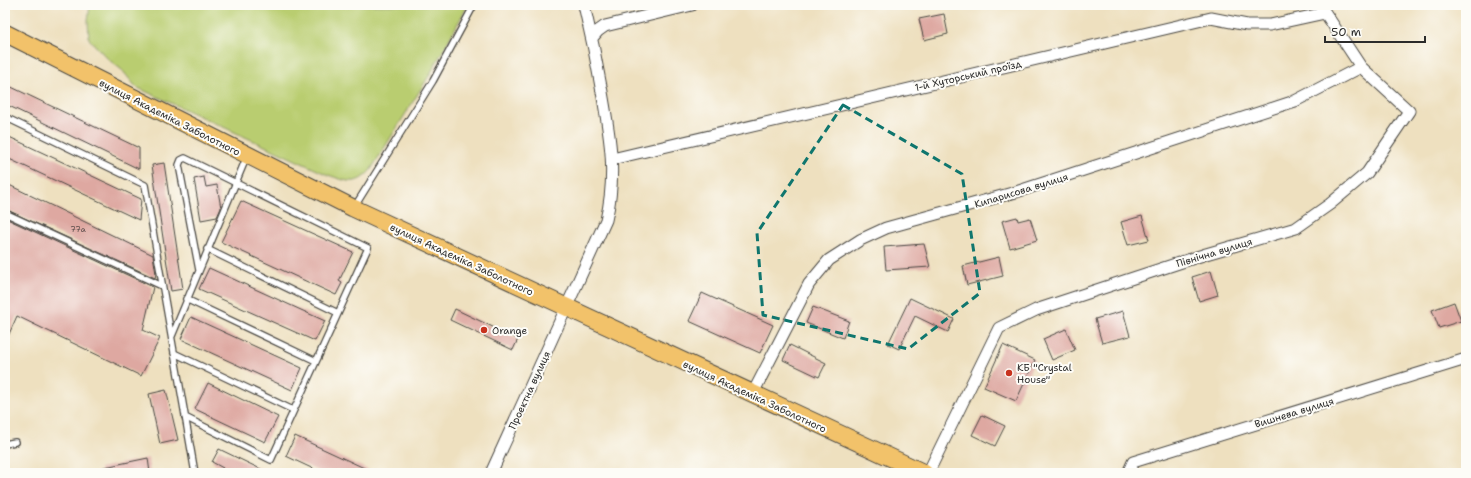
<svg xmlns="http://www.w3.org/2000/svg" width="1471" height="478" viewBox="0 0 1471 478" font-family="'Shantell Sans',sans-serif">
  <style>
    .green { fill: #b9cd70; stroke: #727c4e }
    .building { fill: #dea8a1 }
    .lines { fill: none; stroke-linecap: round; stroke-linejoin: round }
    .service-casing { stroke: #484641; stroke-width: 8 }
    .minor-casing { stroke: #484641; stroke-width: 13 }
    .primary-casing { stroke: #484641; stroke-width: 19 }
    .service { stroke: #fff; stroke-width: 5.5 }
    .minor { stroke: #fff; stroke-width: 11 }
    .primary { stroke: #f2c26a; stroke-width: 17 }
    .marked { fill: none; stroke: #0f766e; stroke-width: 3; stroke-dasharray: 8 5; stroke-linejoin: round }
    .poi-dot { fill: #c8321e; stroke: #fdfcf7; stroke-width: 1.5 }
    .labels { text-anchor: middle; stroke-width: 4; stroke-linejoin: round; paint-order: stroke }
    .number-label { font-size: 8px; fill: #584a48 }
    .street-label { font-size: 10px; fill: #2b2b2b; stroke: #fdfcf7 }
    .poi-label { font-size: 10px; fill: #2b2b2b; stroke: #fdfcf7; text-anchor: start }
  </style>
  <rect width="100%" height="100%" fill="#fdfcf7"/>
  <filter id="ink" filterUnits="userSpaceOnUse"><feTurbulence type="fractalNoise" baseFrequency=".025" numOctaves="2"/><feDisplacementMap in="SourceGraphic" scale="8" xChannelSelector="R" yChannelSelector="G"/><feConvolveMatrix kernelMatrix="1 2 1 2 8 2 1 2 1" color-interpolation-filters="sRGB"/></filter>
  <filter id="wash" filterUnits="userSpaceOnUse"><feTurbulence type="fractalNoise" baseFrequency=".012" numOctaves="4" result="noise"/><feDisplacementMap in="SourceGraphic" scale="16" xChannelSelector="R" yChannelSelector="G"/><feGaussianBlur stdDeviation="0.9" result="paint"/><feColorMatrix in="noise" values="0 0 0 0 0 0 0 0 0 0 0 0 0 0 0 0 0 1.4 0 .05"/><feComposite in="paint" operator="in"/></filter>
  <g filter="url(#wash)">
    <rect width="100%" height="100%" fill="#eee0bf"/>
    <path class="green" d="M 90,5 L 468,5 L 429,76 L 370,171 C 355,187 347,181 328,175 L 136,87 L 122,70 L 109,60 L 89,39 L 88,20 Z"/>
    <g id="blocks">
      <path class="building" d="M 944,14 L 948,34 L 924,40 L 919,19 Z
        M 5,84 L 139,148 L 139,169 L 5,104 Z
        M 5,135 L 141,199 L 139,220 L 5,157 Z
        M 164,163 L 183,289 L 171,291 L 152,165 Z
        M 204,177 L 206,187 L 217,185 L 221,208 L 217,217 L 201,220 L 194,179 Z
        M 5,183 L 153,255 L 156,274 L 155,278 L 5,209 Z
        M 241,201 L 353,252 L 339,281 L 342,283 L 336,295 L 221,242 Z
        M 1142,216 L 1149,240 L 1128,245 L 1121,222 Z
        M 1017,217 L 1018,221 L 1030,218 L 1037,240 L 1010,248 L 1002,221 Z
        M 5,218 L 153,287 L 143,330 L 160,338 L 141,376 L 17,316 L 5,343 Z
        M 924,244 L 930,267 L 886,270 L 884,247 Z
        M 999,257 L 1003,276 L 967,285 L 963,266 Z
        M 209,268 L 325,321 L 315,341 L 199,289 Z
        M 1211,271 L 1218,295 L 1199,301 L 1192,277 Z
        M 702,293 L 773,325 L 760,353 L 689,321 Z
        M 910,298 L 954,319 L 948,332 L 915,316 L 899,349 L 888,344 Z
        M 1454,302 L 1461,321 L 1439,328 L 1432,310 Z
        M 813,307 L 849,321 L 843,338 L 806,323 Z
        M 455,309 L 518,339 L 513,350 L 450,320 Z
        M 1123,311 L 1130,336 L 1102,343 L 1095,319 Z
        M 191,317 L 302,368 L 292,390 L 181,339 Z
        M 1066,329 L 1075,350 L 1052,360 L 1043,339 Z
        M 790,345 L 826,363 L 819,377 L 783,360 Z
        M 1003,345 L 1035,360 L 1016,401 L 984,387 Z
        M 208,383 L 278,417 L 265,442 L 195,409 Z
        M 166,390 L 178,440 L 160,444 L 149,394 Z
        M 982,415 L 1005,426 L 995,446 L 972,435 Z
        M 295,436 L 375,473 L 322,473 L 286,456 Z
        M 219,449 L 248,463 L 269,473 L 221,473 L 223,468 L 212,462 Z
        M 148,458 L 150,473 L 101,473 L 100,468 Z"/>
    </g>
  </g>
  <g filter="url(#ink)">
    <use href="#blocks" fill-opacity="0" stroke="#484641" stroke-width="1"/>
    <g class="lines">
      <defs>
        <path id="service" d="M 5,117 L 145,185 L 195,473
          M 355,206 L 433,81 L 474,5
          M 5,213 L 162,286
          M 207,249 L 338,313
          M 186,299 L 316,361
          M 172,336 L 247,156
          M 174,353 L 293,410
          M 185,417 L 271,460 L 368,248 L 185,158 L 181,160 L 179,165 L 199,270
          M 5,444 L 15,442"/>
        <path id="minor" d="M 592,38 L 598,31 L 605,26 L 692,5
          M 612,159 L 1211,18 L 1247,25 L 1270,25 L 1325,13
          M 752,395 L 809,284 L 829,260 L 860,240 L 886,228 L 1016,192 L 1295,101 L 1361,67
          M 491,473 L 606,220 C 617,174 610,137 602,92 C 597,63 591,34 584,5
          M 928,473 L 999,328 L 1036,310 L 1206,254 L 1296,228 L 1330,204 L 1367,173 L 1409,111 L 1361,67 L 1320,5
          M 1128,473 L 1133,462 L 1466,359"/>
        <path id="primary" d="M 5,33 L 353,208 L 924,473"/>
      </defs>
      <use href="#service" class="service-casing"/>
      <use href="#minor" class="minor-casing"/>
      <use href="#primary" class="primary-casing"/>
      <use href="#service" class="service"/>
      <use href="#minor" class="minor"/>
      <use href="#primary" class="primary"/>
    </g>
  </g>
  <path class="marked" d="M 843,105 L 962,174 L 980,293 L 908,349 L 763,315 L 757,233 Z"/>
  <g class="poi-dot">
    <circle cx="484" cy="330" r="4"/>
    <circle cx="1009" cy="373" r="4"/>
  </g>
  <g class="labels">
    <g class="number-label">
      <text x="78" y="232">77а</text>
    </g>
    <g class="street-label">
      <text transform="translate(968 75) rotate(-13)" y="4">1-й Хуторський проїзд</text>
      <text transform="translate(170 117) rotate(27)" y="4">вулиця Академіка Заболотного</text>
      <text transform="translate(1021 190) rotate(-17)" y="4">Кипарисова вулиця</text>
      <text transform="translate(1214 252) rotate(-17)" y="4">Північна вулиця</text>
      <text transform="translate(462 259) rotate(25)" y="4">вулиця Академіка Заболотного</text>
      <text transform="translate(529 390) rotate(-65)" y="4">Проектна вулиця</text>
      <text transform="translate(755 396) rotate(25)" y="4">вулиця Академіка Заболотного</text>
      <text transform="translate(1294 412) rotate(-17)" y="4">Вишнева вулиця</text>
    </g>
    <g class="poi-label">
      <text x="492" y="334">Orange</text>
      <text x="1017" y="371">КБ "Crystal<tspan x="1017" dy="12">House"</tspan></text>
    </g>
  </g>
  <rect width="1471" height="478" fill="none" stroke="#fdfcf7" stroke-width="20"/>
  <path d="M1325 36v6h100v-6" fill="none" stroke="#2b2b2b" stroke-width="2"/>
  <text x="1331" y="36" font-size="12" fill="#2b2b2b" stroke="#fdfcf7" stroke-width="3" paint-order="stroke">50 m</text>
</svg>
